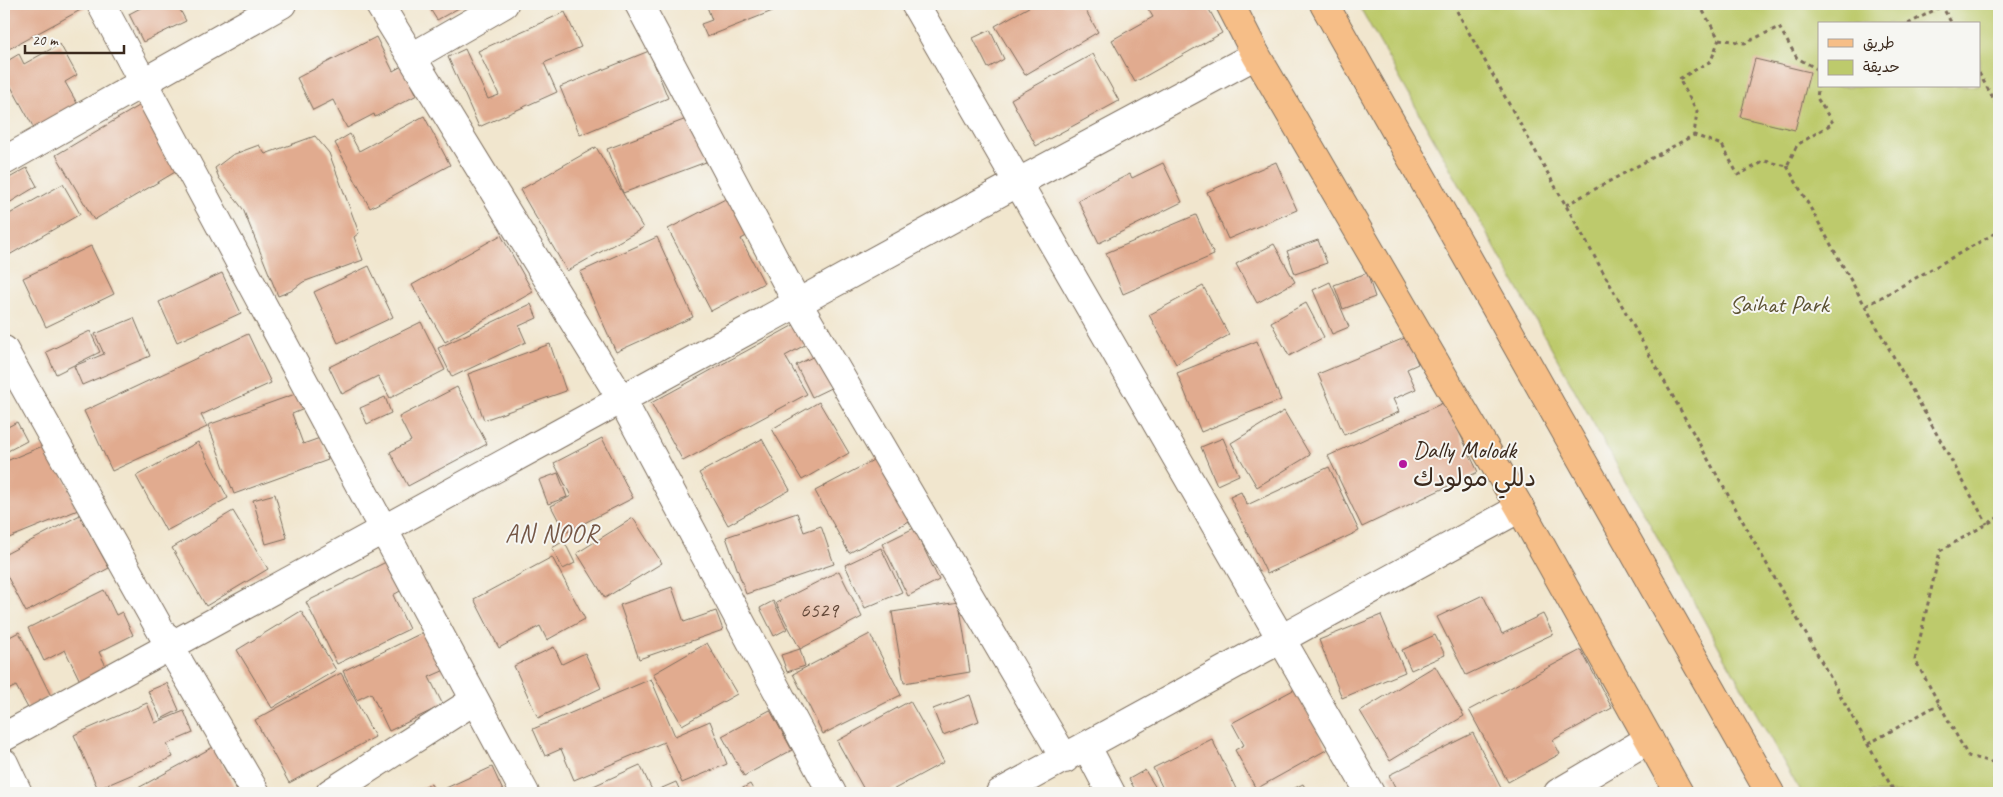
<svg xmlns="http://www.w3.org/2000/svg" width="2003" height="797" viewBox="0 0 2003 797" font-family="Caveat,'Playpen Sans Arabic',sans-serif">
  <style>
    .green { fill: #bdca6c; stroke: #7c7a45; fill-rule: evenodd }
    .building { fill: #e1ab8f }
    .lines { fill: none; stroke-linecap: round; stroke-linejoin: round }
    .minor-casing { stroke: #7b6c5c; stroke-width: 30 }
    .primary-casing { stroke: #7b6c5c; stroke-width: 30 }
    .path { stroke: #7b6c5c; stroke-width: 3; stroke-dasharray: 4 4; stroke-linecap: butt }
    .minor { stroke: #fff; stroke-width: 28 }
    .primary { stroke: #f6be87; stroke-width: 28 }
    .poi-dot { fill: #b5179e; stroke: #f6f6f2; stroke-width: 2 }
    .labels { text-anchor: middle; stroke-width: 4; stroke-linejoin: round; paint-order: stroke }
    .number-label { font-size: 21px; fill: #644a3a }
    .park-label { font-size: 24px; fill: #5c5232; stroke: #f6f6f2 }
    .poi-label { font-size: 24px; fill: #3b2a1e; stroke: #f6f6f2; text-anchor: start }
    .neighbourhood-label { font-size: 25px; letter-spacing: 1px; fill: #755746; stroke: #f6f6f2 }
  </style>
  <rect width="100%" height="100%" fill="#f6f6f2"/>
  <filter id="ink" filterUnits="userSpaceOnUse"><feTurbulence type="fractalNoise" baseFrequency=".02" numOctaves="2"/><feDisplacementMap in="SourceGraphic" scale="10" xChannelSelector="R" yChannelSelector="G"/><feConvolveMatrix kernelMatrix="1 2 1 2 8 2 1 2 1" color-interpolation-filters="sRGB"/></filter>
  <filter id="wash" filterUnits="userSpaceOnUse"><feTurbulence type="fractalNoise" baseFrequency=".0096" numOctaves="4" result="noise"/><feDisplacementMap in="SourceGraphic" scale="20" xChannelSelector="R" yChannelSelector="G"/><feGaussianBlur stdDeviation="1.12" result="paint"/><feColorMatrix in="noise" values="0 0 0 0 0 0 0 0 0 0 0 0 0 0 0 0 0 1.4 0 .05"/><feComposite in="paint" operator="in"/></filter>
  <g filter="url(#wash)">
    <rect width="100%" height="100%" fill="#f1e6ce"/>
    <path class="green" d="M 1358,4 L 1999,4 L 1999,793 L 1801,793 ZM 1819,24 L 1979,24 L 1979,86 L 1819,86 Z"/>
    <g id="blocks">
      <path class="building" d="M 4,4 L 84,4 L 86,7 L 5,51 Z
        M 148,4 L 177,4 L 186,21 L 143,42 L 129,14 Z
        M 427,4 L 466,4 L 437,20 Z
        M 706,4 L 790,4 L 707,37 L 701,24 L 712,20 Z
        M 1034,4 L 1082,4 L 1098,32 L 1025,75 L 995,26 Z
        M 1145,4 L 1206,4 L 1222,33 L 1135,82 L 1112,40 L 1153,17 Z
        M 565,12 L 581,47 L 544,63 L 557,92 L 479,127 L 448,57 L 465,49 L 488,99 L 499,95 L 478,51 Z
        M 990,30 L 1004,59 L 988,68 L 973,38 Z
        M 376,37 L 393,71 L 402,66 L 417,95 L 375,117 L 374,114 L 347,128 L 333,100 L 313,110 L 297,78 Z
        M 60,44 L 77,75 L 65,82 L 78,105 L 35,130 L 4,74 L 4,63 L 19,54 L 24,64 Z
        M 649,51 L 668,98 L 580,135 L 560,87 Z
        M 1093,54 L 1119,101 L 1036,146 L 1011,99 Z
        M 1755,59 L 1810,72 L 1795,130 L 1740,117 Z
        M 144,103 L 182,168 L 94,220 L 56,155 Z
        M 424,116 L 450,165 L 370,208 L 335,143 L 350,134 L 359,151 Z
        M 689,118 L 706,162 L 623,193 L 607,149 Z
        M 315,136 L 329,153 L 348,203 L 359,233 L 354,237 L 363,260 L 303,282 L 291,291 L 278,296 L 243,209 L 219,178 L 215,168 L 232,155 L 259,145 L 265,154 Z
        M 596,147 L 643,228 L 567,271 L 520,190 Z
        M 1276,162 L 1297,210 L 1228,239 L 1207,192 Z
        M 1163,163 L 1182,202 L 1099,243 L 1078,200 L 1130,174 L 1132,178 Z
        M 27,168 L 37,186 L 4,206 L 4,181 Z
        M 63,184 L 80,214 L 4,258 L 4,217 Z
        M 735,194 L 754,232 L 741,239 L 764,283 L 711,311 L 668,229 Z
        M 1196,215 L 1214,255 L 1123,294 L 1106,253 Z
        M 501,235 L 533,292 L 445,342 L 412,285 Z
        M 657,237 L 693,317 L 616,352 L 580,272 Z
        M 1318,240 L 1327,263 L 1295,274 L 1287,251 Z
        M 1274,244 L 1295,282 L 1257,303 L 1236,264 Z
        M 91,246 L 114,294 L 46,327 L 23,278 Z
        M 369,266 L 393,317 L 338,343 L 314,292 Z
        M 222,273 L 241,313 L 177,342 L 159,302 Z
        M 1367,273 L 1375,297 L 1343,309 L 1334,285 Z
        M 1330,282 L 1349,327 L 1332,334 L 1313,290 Z
        M 1203,286 L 1229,335 L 1176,364 L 1149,315 Z
        M 1306,303 L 1324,337 L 1289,356 L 1271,322 Z
        M 531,304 L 537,318 L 519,326 L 526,342 L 452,377 L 438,348 Z
        M 134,318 L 150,356 L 82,385 L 74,366 L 104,354 L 95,334 Z
        M 803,320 L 814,340 L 785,356 L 807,394 L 683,461 L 651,403 Z
        M 421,322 L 445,370 L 390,398 L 378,376 L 342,394 L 329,367 Z
        M 90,331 L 100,352 L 56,374 L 46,352 Z
        M 248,334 L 271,383 L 201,415 L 207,427 L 112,471 L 84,411 Z
        M 1407,337 L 1418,364 L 1407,369 L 1416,389 L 1393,399 L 1399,412 L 1344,435 L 1318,374 Z
        M 1257,341 L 1281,400 L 1201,432 L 1177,373 Z
        M 550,344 L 566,391 L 484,420 L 468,374 Z
        M 825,351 L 841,383 L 812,397 L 796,365 Z
        M 457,387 L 487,444 L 408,486 L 390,452 L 411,441 L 399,417 Z
        M 298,393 L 304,409 L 292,414 L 303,444 L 320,438 L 328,460 L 234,494 L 208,425 Z
        M 385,397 L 391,413 L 367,424 L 360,408 Z
        M 819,402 L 849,453 L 802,480 L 772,429 Z
        M 1445,402 L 1478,472 L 1362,527 L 1328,456 Z
        M 1284,411 L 1310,455 L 1257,487 L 1231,443 Z
        M 17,422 L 27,441 L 4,453 L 4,429 Z
        M 602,438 L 633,498 L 565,533 L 551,506 L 571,496 L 554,463 Z
        M 1223,438 L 1239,475 L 1217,485 L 1201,447 Z
        M 762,439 L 790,490 L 728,525 L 699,473 Z
        M 198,442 L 228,498 L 166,531 L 136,476 Z
        M 50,443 L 78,510 L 4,540 L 4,462 Z
        M 879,457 L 913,519 L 849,553 L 815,491 Z
        M 1329,467 L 1359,531 L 1267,574 L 1230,497 L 1241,492 L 1247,505 Z
        M 558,473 L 567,497 L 548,504 L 539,480 Z
        M 275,494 L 287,538 L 266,544 L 253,500 Z
        M 233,511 L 268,569 L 206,606 L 172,548 Z
        M 797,513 L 804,532 L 821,526 L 834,564 L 746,594 L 726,537 Z
        M 80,515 L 109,568 L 26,612 L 4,570 L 4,555 Z
        M 633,518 L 662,563 L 605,598 L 577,553 Z
        M 914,528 L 939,580 L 908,596 L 882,544 Z
        M 564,541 L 575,563 L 563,569 L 552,548 Z
        M 881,548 L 902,592 L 865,608 L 845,565 Z
        M 552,557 L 585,619 L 547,640 L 540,626 L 499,648 L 474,599 Z
        M 390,560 L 404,589 L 393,595 L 409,629 L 337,664 L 306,602 Z
        M 839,571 L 862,617 L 800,649 L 776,603 Z
        M 672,587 L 684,622 L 716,611 L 723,630 L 639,659 L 620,605 Z
        M 104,590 L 116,615 L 122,612 L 133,635 L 99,652 L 108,670 L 81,683 L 65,650 L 44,661 L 28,628 Z
        M 1483,595 L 1502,634 L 1543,614 L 1553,634 L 1466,675 L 1437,617 Z
        M 773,601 L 787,629 L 774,636 L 760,608 Z
        M 959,602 L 970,672 L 904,683 L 892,612 Z
        M 301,611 L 336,670 L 272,708 L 237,650 Z
        M 1381,615 L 1405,672 L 1342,698 L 1319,640 Z
        M 426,631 L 445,670 L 429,677 L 443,705 L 389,731 L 371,693 L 357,700 L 343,671 Z
        M 19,632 L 51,696 L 28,708 L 16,686 L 4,692 L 4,640 Z
        M 870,634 L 901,695 L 823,734 L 793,674 Z
        M 1435,635 L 1445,655 L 1411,670 L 1402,650 Z
        M 707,643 L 737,694 L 682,725 L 653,674 Z
        M 554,647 L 562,664 L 585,653 L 601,688 L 538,718 L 514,666 Z
        M 800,649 L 805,666 L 787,672 L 781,655 Z
        M 1581,650 L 1612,708 L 1553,740 L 1560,754 L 1508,782 L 1469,710 Z
        M 1435,666 L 1464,716 L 1390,761 L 1360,711 Z
        M 341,673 L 375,737 L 289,783 L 255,720 Z
        M 651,679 L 675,736 L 710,721 L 727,764 L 682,783 L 664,742 L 574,780 L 561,749 L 545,756 L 533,729 Z
        M 167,683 L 179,710 L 161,719 L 148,691 Z
        M 1295,689 L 1328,749 L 1256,789 L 1235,750 L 1244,745 L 1232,723 Z
        M 970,695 L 979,721 L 943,735 L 933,709 Z
        M 910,701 L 944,762 L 887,793 L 866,793 L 837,741 Z
        M 147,703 L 155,723 L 184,711 L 193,733 L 167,744 L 173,757 L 98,789 L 74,735 Z
        M 770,710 L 792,750 L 744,776 L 722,736 Z
        M 1473,733 L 1502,790 L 1496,793 L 1398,793 L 1389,775 Z
        M 1212,739 L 1238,793 L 1165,793 L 1153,768 Z
        M 213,747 L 238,793 L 129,793 Z
        M 640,765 L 653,792 L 676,782 L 681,793 L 578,793 Z
        M 492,767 L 504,793 L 448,793 L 446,788 Z
        M 1145,770 L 1156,788 L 1148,793 L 1137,793 L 1129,779 Z
        M 431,784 L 436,793 L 411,793 Z
        M 750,784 L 755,793 L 734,793 Z
        M 1303,784 L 1308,793 L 1285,793 Z"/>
    </g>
  </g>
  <g filter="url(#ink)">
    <use href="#blocks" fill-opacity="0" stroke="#7b6c5c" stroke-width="1"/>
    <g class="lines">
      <defs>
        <path id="minor" d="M 101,4 L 525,793
          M 379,4 L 622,400 L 832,793
          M 639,4 L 798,304 L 1065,759
          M 915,4 L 1370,793
          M 412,57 L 504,4
          M 4,161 L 282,4
          M 4,350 L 170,647 L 256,793
          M 4,737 L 1017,183 L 1256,55
          M 1087,747 L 1111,793
          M 4,763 L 18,793
          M 330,793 L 475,700
          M 1000,793 L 1520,508
          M 1558,793 L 1649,739"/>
        <path id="primary" d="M 1230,4 L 1256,55 L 1520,508 L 1679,793
          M 1324,4 L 1770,793"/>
      </defs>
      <use href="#minor" class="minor-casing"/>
      <use href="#primary" class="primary-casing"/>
      <path class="path" d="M 1453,4 L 1895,793
        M 1699,4 L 1719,39 L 1711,61 L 1679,79 L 1697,111 L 1694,135 L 1722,145 L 1738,175 L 1765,161 L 1787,166 L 1797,145 L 1833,123 L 1817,98 L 1819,81
        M 1941,4 L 1952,24
        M 1908,24 L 1942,6
        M 1719,39 L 1745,43 L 1779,27 L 1797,58 L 1819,70
        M 1979,73 L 1999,109
        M 1787,166 L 1987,524
        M 1566,205 L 1694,135
        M 1866,306 L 1999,231
        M 1999,517 L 1940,551 L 1915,660 L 1968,756 L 1999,764
        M 1868,744 L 1939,704"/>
      <use href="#minor" class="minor"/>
      <use href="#primary" class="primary"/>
    </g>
  </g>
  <circle class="poi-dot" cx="1403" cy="464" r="5"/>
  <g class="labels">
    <g class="number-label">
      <text x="819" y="617">6529</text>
    </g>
    <g class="park-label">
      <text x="1779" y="312">Saihat Park</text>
    </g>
    <g class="poi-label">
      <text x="1413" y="458">Dally Molodk<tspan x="1413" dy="28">دللي مولودك</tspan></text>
    </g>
    <g class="neighbourhood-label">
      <text x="552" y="542">AN NOOR</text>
    </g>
  </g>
  <rect width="2003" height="797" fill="none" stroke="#f6f6f2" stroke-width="20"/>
  <rect x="1818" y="22" width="162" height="65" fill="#f6f6f2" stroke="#aba49d"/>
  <rect x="1828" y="39" width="25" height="8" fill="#f6be87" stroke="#aba49d"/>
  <text x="1863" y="48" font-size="15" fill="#3b2a1e">طريق</text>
  <rect x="1828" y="60" width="25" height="15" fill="#bdca6c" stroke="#aba49d"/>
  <text x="1863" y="72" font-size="15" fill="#3b2a1e">حديقة</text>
  <path d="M25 45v8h99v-8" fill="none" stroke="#3b2a1e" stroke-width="2.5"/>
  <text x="32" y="45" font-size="15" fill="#3b2a1e" stroke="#f6f6f2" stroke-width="4" paint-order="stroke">20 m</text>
</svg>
